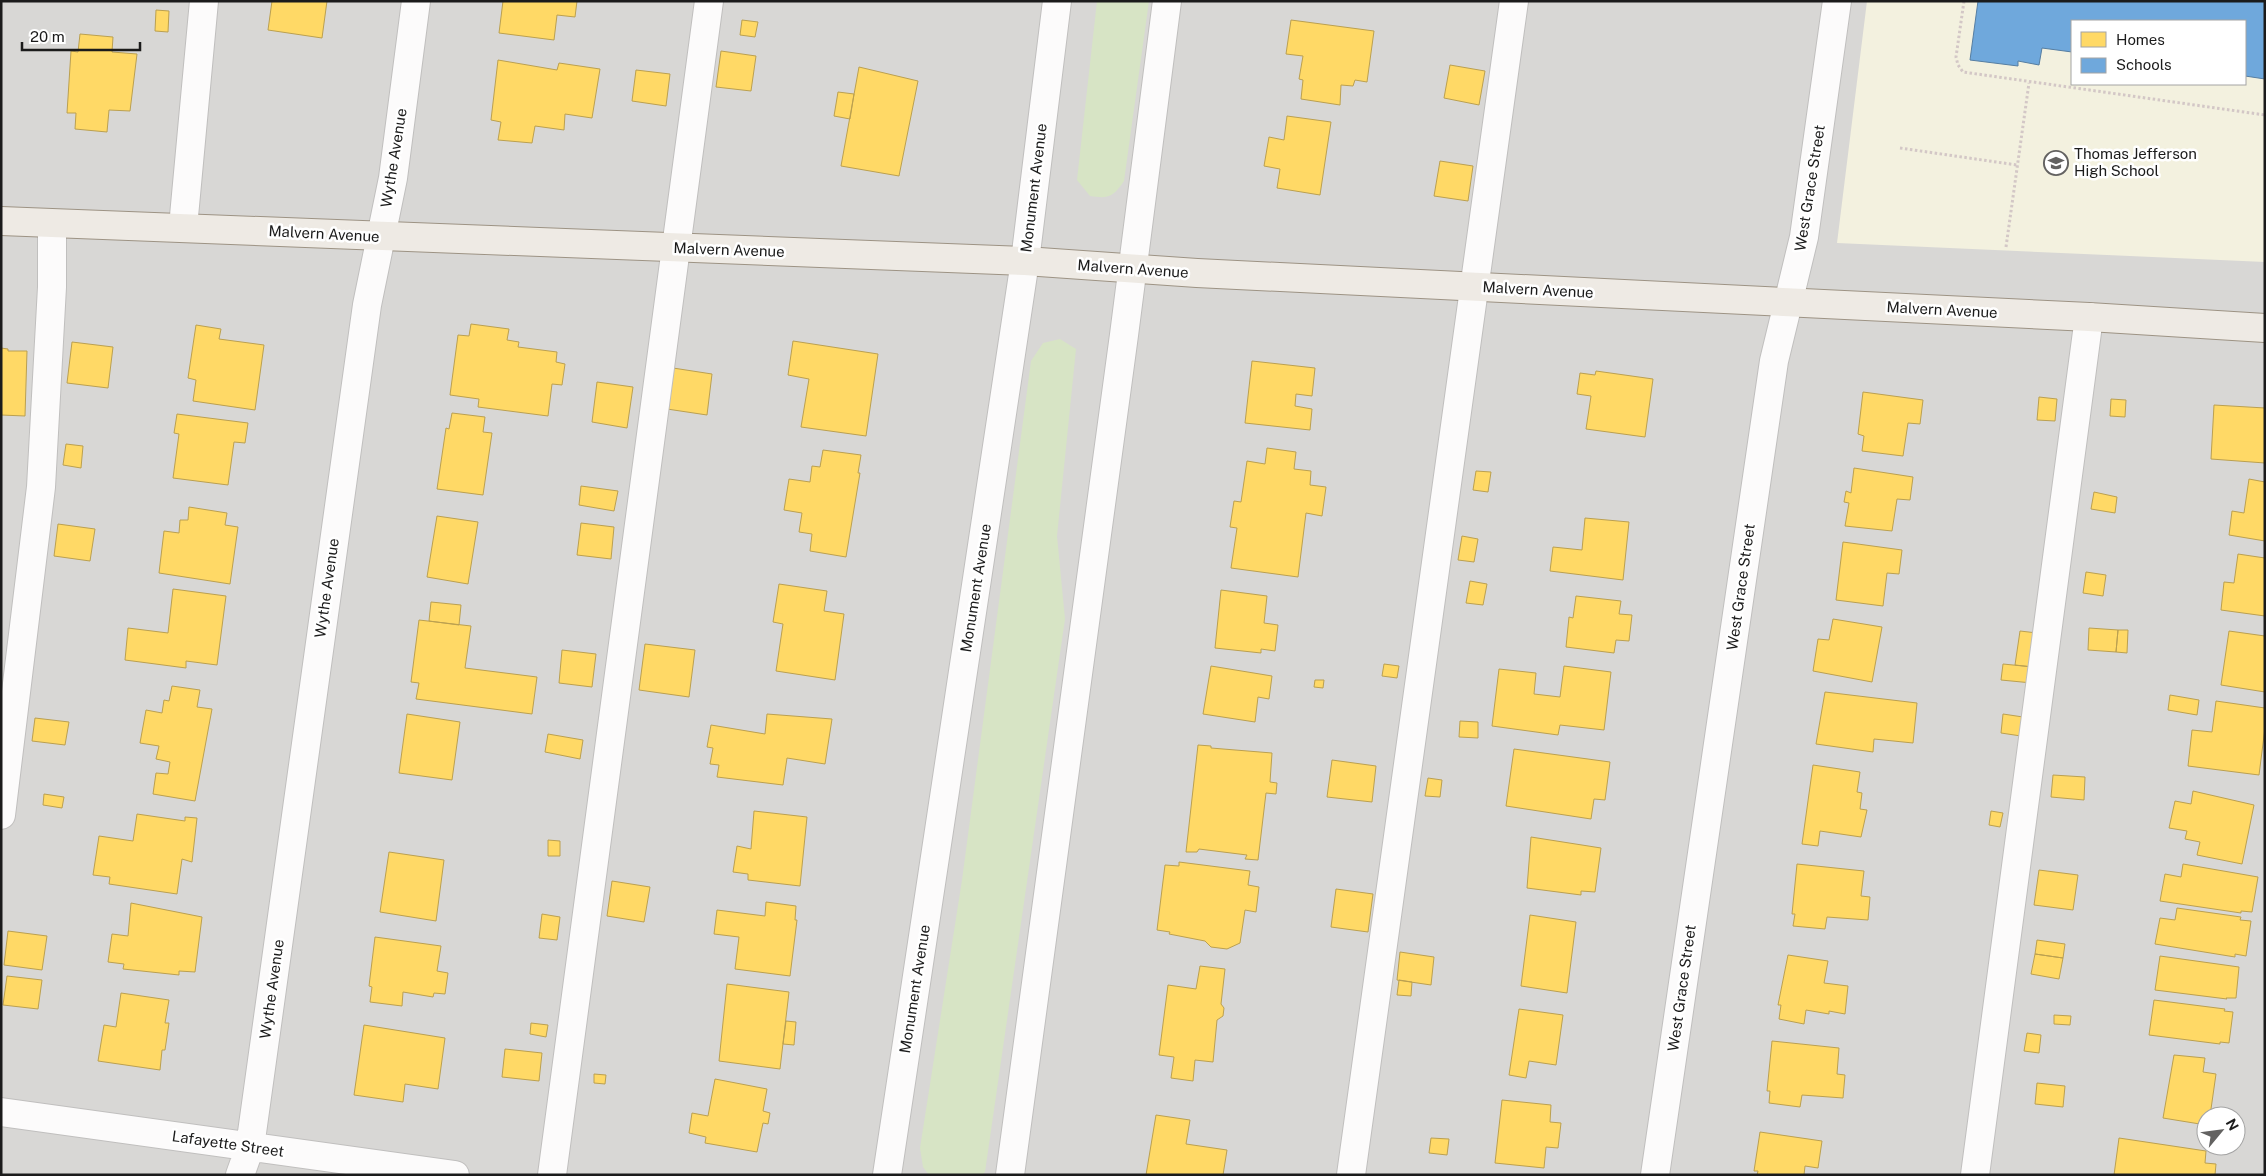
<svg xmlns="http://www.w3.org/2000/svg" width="2266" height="1176" viewBox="0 0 2266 1176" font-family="'Public Sans',sans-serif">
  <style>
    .residential { fill: #d8d7d5; fill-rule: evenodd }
    .education { fill: #f3f1df; fill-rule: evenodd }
    .grass { fill: #d7e4c5 }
    .homes { fill: #ffd966; stroke: #bba050 }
    .schools { fill: #6fa8dc; stroke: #567ea2 }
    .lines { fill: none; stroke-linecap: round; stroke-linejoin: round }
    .minor-casing { stroke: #c0bfbe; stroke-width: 30 }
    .major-casing { stroke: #9d9384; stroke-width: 30 }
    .path { stroke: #d3c7c6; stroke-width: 3; stroke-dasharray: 2.5 2.5; stroke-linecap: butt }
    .minor { stroke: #fcfbfb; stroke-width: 28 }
    .major { stroke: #eeeae4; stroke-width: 28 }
    .labels { text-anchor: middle; stroke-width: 5; stroke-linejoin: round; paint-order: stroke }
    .poi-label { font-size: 15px; fill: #1b1b1b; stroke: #fff; text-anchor: start }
    .street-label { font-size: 15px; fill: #1b1b1b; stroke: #fff }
  </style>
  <rect width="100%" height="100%" fill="#e9e7e4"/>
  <path class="residential" d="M 1,1 L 2265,1 L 2265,1175 L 1,1175 ZM 2072,21 L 2245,21 L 2245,84 L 2072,84 ZM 2206,1116 L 2236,1116 L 2236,1146 L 2206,1146 Z"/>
  <path class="education" d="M 1867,1 L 2265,1 L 2265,262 L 1837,243 ZM 2072,21 L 2245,21 L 2245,84 L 2072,84 Z"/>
  <path class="grass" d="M 1097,1 L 1149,1 L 1124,181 C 1113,197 1109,199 1090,196 L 1077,180 Z
    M 1060,339 L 1076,349 L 1057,536 L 1065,619 L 985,1172 L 982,1175 L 929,1175 L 923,1167 L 920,1148 L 962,880 L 1031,361 L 1043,343 Z"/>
  <path class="homes" d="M 272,1 L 327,1 L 322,38 L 268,30 Z
    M 503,1 L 577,1 L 575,17 L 557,15 L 554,40 L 499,33 Z
    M 156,10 L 169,11 L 168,32 L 155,31 Z
    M 742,20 L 758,22 L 755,37 L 740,35 Z
    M 1291,20 L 1374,31 L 1367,82 L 1355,80 L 1353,86 L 1341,85 L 1340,105 L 1301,99 L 1303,80 L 1299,79 L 1303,56 L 1286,54 Z
    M 80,34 L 113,37 L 112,52 L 137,54 L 130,111 L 109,110 L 107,132 L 75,129 L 76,113 L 67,113 L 71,51 L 78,52 Z
    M 721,51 L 756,56 L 751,91 L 716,87 Z
    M 498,60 L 557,70 L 559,63 L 600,69 L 592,118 L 565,114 L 564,130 L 535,126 L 532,143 L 498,140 L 501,122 L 491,120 Z
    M 1450,65 L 1485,71 L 1479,105 L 1444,98 Z
    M 859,67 L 918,81 L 899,176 L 841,166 Z
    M 636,70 L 670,74 L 666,106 L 632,101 Z
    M 838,92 L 854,94 L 850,119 L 834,116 Z
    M 1287,116 L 1331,122 L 1320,195 L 1277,188 L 1280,169 L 1264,166 L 1269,137 L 1284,140 Z
    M 1440,161 L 1473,166 L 1468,201 L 1434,196 Z
    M 471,324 L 509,329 L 507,340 L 519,342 L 518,347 L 557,352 L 556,362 L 565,364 L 562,385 L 552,384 L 548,416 L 478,407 L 479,399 L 450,395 L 458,335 L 469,336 Z
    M 196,325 L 221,329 L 219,339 L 264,345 L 255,410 L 193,401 L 196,380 L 188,378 Z
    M 793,341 L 878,354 L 866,436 L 801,427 L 809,379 L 788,375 Z
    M 72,342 L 113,347 L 108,388 L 67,383 Z
    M 1,348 L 8,349 L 8,351 L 27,351 L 25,416 L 1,415 Z
    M 1252,361 L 1315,368 L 1312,396 L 1296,394 L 1295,406 L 1312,409 L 1310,430 L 1245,423 Z
    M 673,368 L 712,374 L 707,415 L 667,409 Z
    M 1596,371 L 1653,379 L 1645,437 L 1586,429 L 1591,396 L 1577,394 L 1580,373 L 1595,375 Z
    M 597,382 L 633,387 L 627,428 L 592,422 Z
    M 1863,392 L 1923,400 L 1920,424 L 1908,423 L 1903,456 L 1862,451 L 1864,436 L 1858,434 Z
    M 2039,397 L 2057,399 L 2055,421 L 2037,420 Z
    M 2111,399 L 2126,400 L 2125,417 L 2110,416 Z
    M 2214,405 L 2265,408 L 2265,463 L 2211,459 Z
    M 452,413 L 485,417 L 483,432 L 492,433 L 483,495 L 437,489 L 446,428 L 449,429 Z
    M 177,414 L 248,423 L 245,443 L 234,442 L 228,485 L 173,478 L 179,434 L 174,433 Z
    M 66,444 L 83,446 L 81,468 L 63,465 Z
    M 1267,448 L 1296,452 L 1294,469 L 1311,471 L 1310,485 L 1326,487 L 1322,516 L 1306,513 L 1298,577 L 1231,568 L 1237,528 L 1230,527 L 1234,501 L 1241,502 L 1247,461 L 1265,464 Z
    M 823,450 L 861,455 L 858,473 L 860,473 L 846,557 L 810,551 L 812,534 L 799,532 L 802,513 L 784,510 L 789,479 L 810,482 L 812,466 L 820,467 Z
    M 1854,468 L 1913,477 L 1910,500 L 1897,499 L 1892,531 L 1845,526 L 1849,503 L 1844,502 L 1846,491 L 1851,493 Z
    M 1476,471 L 1491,472 L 1488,492 L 1473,490 Z
    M 2249,479 L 2265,482 L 2265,541 L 2229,535 L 2232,511 L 2244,513 Z
    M 581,486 L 618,491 L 614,511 L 579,505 Z
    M 2094,492 L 2117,497 L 2115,513 L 2091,509 Z
    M 189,507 L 227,513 L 225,525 L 238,527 L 230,584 L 159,573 L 164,531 L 179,533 L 180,520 L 188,520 Z
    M 437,516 L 478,522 L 468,584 L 427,577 Z
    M 1585,518 L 1629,522 L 1623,580 L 1550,571 L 1553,547 L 1582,550 Z
    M 581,523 L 614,527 L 611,559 L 577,555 Z
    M 58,524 L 95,529 L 90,561 L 54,556 Z
    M 1462,536 L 1478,539 L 1474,562 L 1458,560 Z
    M 1843,542 L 1902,550 L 1899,574 L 1887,573 L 1883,606 L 1836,600 Z
    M 2238,554 L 2265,558 L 2265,616 L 2221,610 L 2224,582 L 2234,583 Z
    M 2086,572 L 2106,575 L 2103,596 L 2083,593 Z
    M 1470,581 L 1487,584 L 1483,605 L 1466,603 Z
    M 779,584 L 827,591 L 824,611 L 844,614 L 835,680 L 776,671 L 783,624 L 773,622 Z
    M 173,589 L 226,596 L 217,665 L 186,661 L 186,668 L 125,660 L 128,628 L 168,633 Z
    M 1221,590 L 1267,596 L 1264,623 L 1278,625 L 1275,651 L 1261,649 L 1261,653 L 1215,648 Z
    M 1576,596 L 1621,601 L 1619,614 L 1632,615 L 1629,641 L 1616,640 L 1614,653 L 1566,647 L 1569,617 L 1573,618 Z
    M 431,602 L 461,605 L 459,625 L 429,621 Z
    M 1833,619 L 1882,627 L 1872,682 L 1813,671 L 1818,639 L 1829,640 Z
    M 419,620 L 471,626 L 465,668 L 537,677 L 532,714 L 416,699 L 419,683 L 411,682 Z
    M 2089,628 L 2118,630 L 2116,652 L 2088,650 Z
    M 2118,630 L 2128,630 L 2127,653 L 2116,652 Z
    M 2020,631 L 2037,633 L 2033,667 L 2015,665 Z
    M 2229,631 L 2265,636 L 2265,692 L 2221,685 Z
    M 645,644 L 695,650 L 689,697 L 639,690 Z
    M 562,650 L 596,654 L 592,687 L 559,683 Z
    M 1384,664 L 1399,666 L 1397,678 L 1382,676 Z
    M 2003,664 L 2033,667 L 2032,683 L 2001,680 Z
    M 1211,666 L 1272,676 L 1269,699 L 1258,697 L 1255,722 L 1203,714 Z
    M 1564,666 L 1611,672 L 1604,730 L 1560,725 L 1558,735 L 1492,726 L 1499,669 L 1536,673 L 1534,694 L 1560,697 Z
    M 1315,680 L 1324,680 L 1323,688 L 1314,687 Z
    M 172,686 L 200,690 L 197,707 L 212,709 L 195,801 L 153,794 L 156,773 L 168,774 L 170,762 L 156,759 L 159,746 L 140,743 L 146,710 L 162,713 L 164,700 L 169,701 Z
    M 1825,692 L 1917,703 L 1913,743 L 1874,739 L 1873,752 L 1816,744 Z
    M 2170,695 L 2199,700 L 2197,715 L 2168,710 Z
    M 2216,701 L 2265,708 L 2265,728 L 2259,775 L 2188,766 L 2192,730 L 2212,732 Z
    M 407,714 L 460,722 L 452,780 L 399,773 Z
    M 767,714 L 832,719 L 825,764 L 787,758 L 783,785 L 717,777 L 719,765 L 710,764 L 713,748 L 707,747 L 711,725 L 765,734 Z
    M 2003,714 L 2023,717 L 2021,736 L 2001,733 Z
    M 35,718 L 69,722 L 65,745 L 32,741 Z
    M 1460,721 L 1478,722 L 1478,738 L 1459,737 Z
    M 548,734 L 583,740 L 580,759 L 545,752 Z
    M 1198,745 L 1211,746 L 1211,748 L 1272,753 L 1270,782 L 1277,783 L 1276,794 L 1266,793 L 1258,860 L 1245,859 L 1247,855 L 1199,849 L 1197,852 L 1186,852 Z
    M 1514,749 L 1610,762 L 1605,800 L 1594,799 L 1591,819 L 1506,806 Z
    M 1332,760 L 1376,766 L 1372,802 L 1327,797 Z
    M 1813,765 L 1860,772 L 1857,792 L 1862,793 L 1860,809 L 1867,810 L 1861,837 L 1820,831 L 1818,846 L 1802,844 Z
    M 2053,775 L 2085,777 L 2084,800 L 2051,797 Z
    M 1428,778 L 1442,780 L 1440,797 L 1425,796 Z
    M 2193,791 L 2254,805 L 2242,864 L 2197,855 L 2200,842 L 2185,839 L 2187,831 L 2169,828 L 2175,801 L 2191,804 Z
    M 44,794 L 64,797 L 62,808 L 43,805 Z
    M 754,811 L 807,817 L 800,886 L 748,880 L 748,874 L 733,872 L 737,846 L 751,849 Z
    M 1991,811 L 2003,813 L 2000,827 L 1989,825 Z
    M 137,814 L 185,821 L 185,817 L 197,818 L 192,862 L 182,859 L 177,894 L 109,884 L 110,877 L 93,875 L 99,836 L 133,841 Z
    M 1531,837 L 1601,848 L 1595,892 L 1581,891 L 1581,895 L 1527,888 Z
    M 548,840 L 560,841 L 560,856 L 548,856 Z
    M 389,852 L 444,860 L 436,921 L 380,912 Z
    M 1179,862 L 1250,871 L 1248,885 L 1259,887 L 1256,912 L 1245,910 L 1240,943 L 1227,949 L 1211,947 L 1205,941 L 1169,934 L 1170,932 L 1157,930 L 1165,865 L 1179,866 Z
    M 1797,864 L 1864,871 L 1861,896 L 1870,897 L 1868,920 L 1827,917 L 1825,929 L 1793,926 L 1795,914 L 1792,914 Z
    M 2183,864 L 2258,877 L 2252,912 L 2241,911 L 2241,913 L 2160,901 L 2165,874 L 2181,877 Z
    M 2039,870 L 2078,875 L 2073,910 L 2034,905 Z
    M 612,881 L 650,887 L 644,922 L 607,916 Z
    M 1336,889 L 1373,894 L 1368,932 L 1331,927 Z
    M 766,902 L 796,906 L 795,920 L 797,920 L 790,976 L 735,969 L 739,937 L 714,934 L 717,910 L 765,916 Z
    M 131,903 L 202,917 L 195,972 L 179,971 L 179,975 L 123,969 L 124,964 L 108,962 L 112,934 L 128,936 Z
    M 2177,908 L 2241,917 L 2240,920 L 2251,921 L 2246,956 L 2235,954 L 2235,957 L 2155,944 L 2160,918 L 2175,920 Z
    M 542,914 L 560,917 L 557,940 L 539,938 Z
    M 1530,915 L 1576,922 L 1567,993 L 1521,986 Z
    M 8,931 L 47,936 L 42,970 L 4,965 Z
    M 375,937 L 441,946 L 437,971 L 448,973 L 445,994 L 434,993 L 433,997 L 403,992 L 402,1006 L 370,1002 L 372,987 L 369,986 Z
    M 2037,940 L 2065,944 L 2063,958 L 2035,954 Z
    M 1400,952 L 1434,957 L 1431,985 L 1397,980 Z
    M 2035,954 L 2063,958 L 2059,979 L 2031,974 Z
    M 1788,955 L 1828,961 L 1824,983 L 1848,986 L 1845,1014 L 1829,1011 L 1829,1014 L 1806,1010 L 1804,1024 L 1779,1019 L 1781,1005 L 1778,1005 Z
    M 2160,956 L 2239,967 L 2236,998 L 2226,998 L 2227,999 L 2155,990 Z
    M 1200,966 L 1225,969 L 1221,1004 L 1224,1008 L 1223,1016 L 1217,1020 L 1213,1062 L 1195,1060 L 1193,1081 L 1171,1078 L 1174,1057 L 1159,1055 L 1168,985 L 1196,989 Z
    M 7,976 L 42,980 L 38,1009 L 3,1005 Z
    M 1399,980 L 1412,982 L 1411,996 L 1397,995 Z
    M 727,984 L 789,992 L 780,1069 L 719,1061 Z
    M 121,993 L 169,1000 L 165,1023 L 169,1023 L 165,1050 L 162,1050 L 160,1070 L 98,1061 L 104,1025 L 116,1027 Z
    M 2154,1000 L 2225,1009 L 2224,1011 L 2233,1012 L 2229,1043 L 2220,1042 L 2220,1044 L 2149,1035 Z
    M 1519,1009 L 1563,1015 L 1556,1065 L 1529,1061 L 1526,1078 L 1509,1075 Z
    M 2054,1015 L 2071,1016 L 2070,1025 L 2054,1024 Z
    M 786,1021 L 796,1022 L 794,1045 L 783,1044 Z
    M 531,1023 L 548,1025 L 546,1037 L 530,1034 Z
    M 364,1025 L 445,1038 L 438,1089 L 405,1084 L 403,1102 L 354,1095 Z
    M 2027,1033 L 2041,1035 L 2039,1053 L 2024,1051 Z
    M 1772,1041 L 1839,1048 L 1837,1074 L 1845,1075 L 1843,1098 L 1802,1095 L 1800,1107 L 1769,1103 L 1770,1091 L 1767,1091 Z
    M 505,1049 L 542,1053 L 539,1081 L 502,1077 Z
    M 2174,1055 L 2205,1058 L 2203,1072 L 2216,1074 L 2210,1116 L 2206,1116 L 2206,1125 L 2163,1118 Z
    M 594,1074 L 606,1075 L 605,1084 L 594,1083 Z
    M 715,1079 L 767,1089 L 763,1111 L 770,1113 L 768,1124 L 763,1123 L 757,1152 L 705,1143 L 706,1137 L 689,1133 L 692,1113 L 708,1116 Z
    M 2037,1083 L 2065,1086 L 2063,1107 L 2035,1104 Z
    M 1502,1100 L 1551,1105 L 1550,1122 L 1561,1123 L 1558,1148 L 1546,1147 L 1544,1168 L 1495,1163 Z
    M 1156,1115 L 1190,1120 L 1186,1144 L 1227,1150 L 1223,1175 L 1146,1175 Z
    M 1760,1132 L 1822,1141 L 1818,1168 L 1805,1166 L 1804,1175 L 1757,1175 L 1758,1171 L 1754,1171 Z
    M 1431,1138 L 1449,1139 L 1447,1155 L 1429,1153 Z
    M 2119,1138 L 2206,1151 L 2205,1163 L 2216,1164 L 2215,1175 L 2114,1175 Z"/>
  <path class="schools" d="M 1978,1 L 2265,1 L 2265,79 L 2245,76 L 2245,21 L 2072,21 L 2072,52 L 2042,48 L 2039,65 L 2018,61 L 2018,66 L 1970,60 Z"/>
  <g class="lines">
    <defs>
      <path id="minor" d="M 183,227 L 204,1
        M 1,815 L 41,487 L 52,287 L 52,224
        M 1,1112 L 455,1175
        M 240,1175 L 250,1147 L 367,305 L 393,178 L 416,1
        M 552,1175 L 709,1
        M 887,1175 L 1025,261 L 1057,1
        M 1010,1175 L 1124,335 L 1167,1
        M 1351,1175 L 1514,1
        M 1655,1175 L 1774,361 L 1804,237 L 1837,1
        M 1975,1175 L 2089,317"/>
      <path id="major" d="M 1,221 L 1025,261 L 1197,273 L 2089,317 L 2265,328"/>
    </defs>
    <use href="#minor" class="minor-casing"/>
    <use href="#major" class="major-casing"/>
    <path class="path" d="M 1964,1 L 1956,57 L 1958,65 L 1963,72 L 2265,115
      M 1900,148 L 2017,165
      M 2006,247 L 2029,83"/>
    <use href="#minor" class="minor"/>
    <use href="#major" class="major"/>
  </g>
  <defs>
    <symbol id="school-ring" viewBox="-11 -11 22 22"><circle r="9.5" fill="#fff" stroke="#636261" stroke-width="1.5"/><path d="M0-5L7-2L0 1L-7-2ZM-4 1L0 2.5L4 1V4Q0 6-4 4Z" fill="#636261"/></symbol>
  </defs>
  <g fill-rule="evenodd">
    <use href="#school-ring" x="2042" y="149" width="28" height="28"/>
  </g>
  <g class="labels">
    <g class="poi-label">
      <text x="2074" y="159">Thomas Jefferson<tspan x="2074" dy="17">High School</tspan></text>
    </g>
    <g class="street-label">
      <text transform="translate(394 158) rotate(-81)" y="5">Wythe Avenue</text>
      <text transform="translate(1034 188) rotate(-83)" y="5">Monument Avenue</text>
      <text transform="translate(1810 188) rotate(-81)" y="5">West Grace Street</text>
      <text transform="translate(324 234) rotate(3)" y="5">Malvern Avenue</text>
      <text transform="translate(729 250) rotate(2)" y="5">Malvern Avenue</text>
      <text transform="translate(1133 269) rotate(4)" y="5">Malvern Avenue</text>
      <text transform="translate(1538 290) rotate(3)" y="5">Malvern Avenue</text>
      <text transform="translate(1942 310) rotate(3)" y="5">Malvern Avenue</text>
      <text transform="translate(1741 587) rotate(-82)" y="5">West Grace Street</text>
      <text transform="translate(327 588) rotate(-82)" y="5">Wythe Avenue</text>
      <text transform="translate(976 588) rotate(-81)" y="5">Monument Avenue</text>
      <text transform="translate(1682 988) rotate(-82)" y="5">West Grace Street</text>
      <text transform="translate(272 989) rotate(-82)" y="5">Wythe Avenue</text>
      <text transform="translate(915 989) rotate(-81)" y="5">Monument Avenue</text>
      <text transform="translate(228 1144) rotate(8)" y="5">Lafayette Street</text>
    </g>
  </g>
  <rect width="2266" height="1176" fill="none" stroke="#1b1b1b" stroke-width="5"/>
  <rect x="2071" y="20" width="175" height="65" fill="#ffffff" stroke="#a4a4a4"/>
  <rect x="2081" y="32" width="25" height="15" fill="#ffd966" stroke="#a4a4a4"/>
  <text x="2116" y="45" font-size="15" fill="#1b1b1b">Homes</text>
  <rect x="2081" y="58" width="25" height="15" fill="#6fa8dc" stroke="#a4a4a4"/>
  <text x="2116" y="70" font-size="15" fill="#1b1b1b">Schools</text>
  <g transform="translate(2221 1131) rotate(61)"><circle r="24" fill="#ffffff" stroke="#a4a4a4"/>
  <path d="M0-4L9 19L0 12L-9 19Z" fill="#636261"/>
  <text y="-8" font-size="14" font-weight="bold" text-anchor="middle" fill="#1b1b1b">N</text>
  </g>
  <path d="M22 42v8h118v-8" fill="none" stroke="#1b1b1b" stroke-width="2.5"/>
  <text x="30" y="42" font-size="15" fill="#1b1b1b" stroke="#ffffff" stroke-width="4" paint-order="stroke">20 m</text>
</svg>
